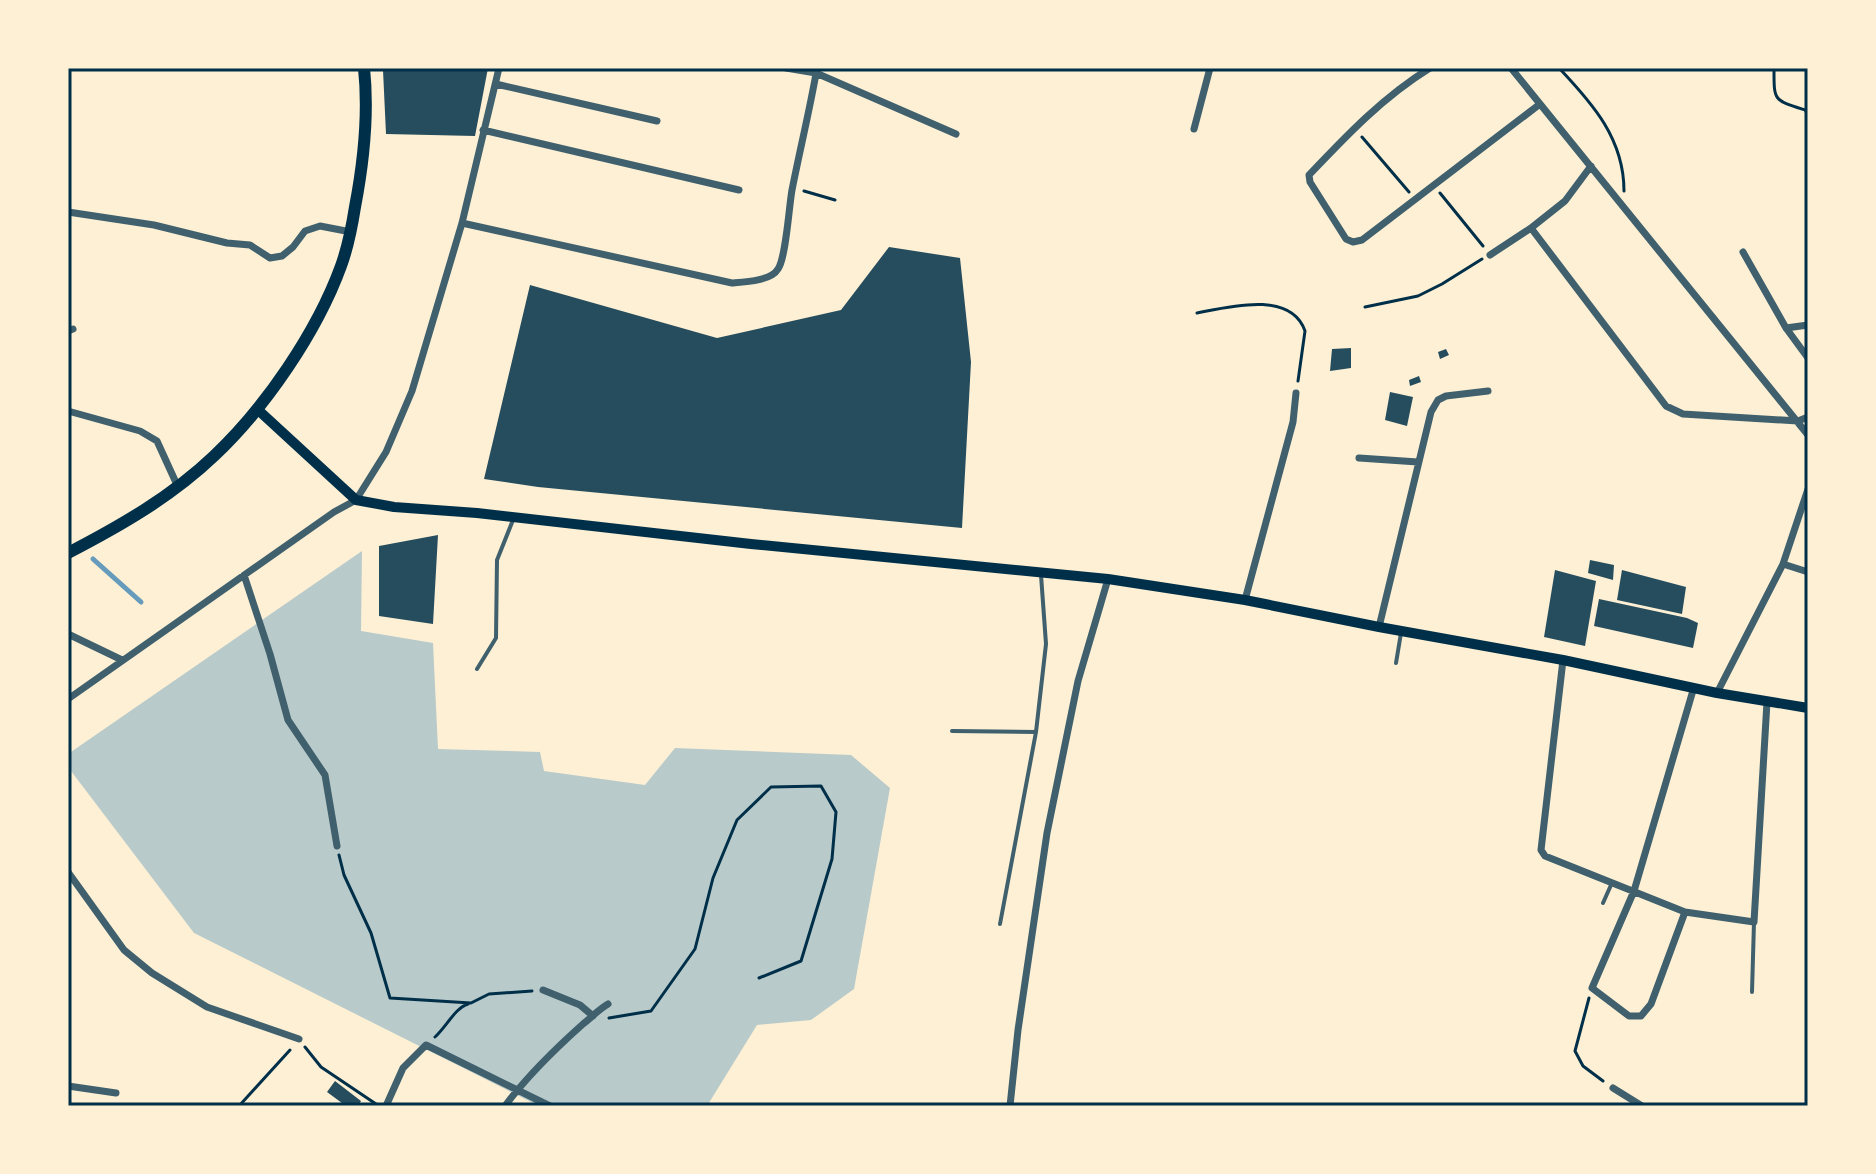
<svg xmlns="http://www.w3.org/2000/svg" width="1876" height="1174" viewBox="0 0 1876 1174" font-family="'DejaVu Sans',sans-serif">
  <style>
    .green { fill: #b9caca }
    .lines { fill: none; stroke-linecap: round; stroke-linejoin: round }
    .stream { stroke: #669bbc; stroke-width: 5 }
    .building { fill: #264d5e }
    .path { stroke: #003049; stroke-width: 3 }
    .service { stroke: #3f606c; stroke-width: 4 }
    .minor { stroke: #3f606c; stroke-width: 7 }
    .secondary { stroke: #003049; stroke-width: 10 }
    .trunk { stroke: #003049; stroke-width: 12 }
    .neatline { fill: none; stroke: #003049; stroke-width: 3 }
  </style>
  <rect width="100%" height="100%" fill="#fdf0d5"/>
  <path class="green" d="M 362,551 L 361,631 L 433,643 L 438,749 L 540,752 L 544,771 L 645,785 L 675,748 L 851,755 L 890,788 L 854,989 L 811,1020 L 757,1025 L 707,1106 L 539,1106 L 194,933 L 68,767 L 68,754 Z"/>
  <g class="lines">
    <path class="stream" d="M 93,559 L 141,602"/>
  </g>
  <path class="building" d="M 420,68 L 488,68 L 475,136 L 386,134 L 383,70 Z
    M 889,247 L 960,258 L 971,362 L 962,528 L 538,487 L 484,479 L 530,285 L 717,338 L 841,310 Z
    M 1351,348 L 1351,368 L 1330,371 L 1332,349 Z
    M 1446,349 L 1449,355 L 1440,359 L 1438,352 Z
    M 1419,376 L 1421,382 L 1410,386 L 1409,380 Z
    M 1390,392 L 1413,397 L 1407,426 L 1385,420 Z
    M 438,535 L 433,624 L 379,616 L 379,546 Z
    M 1590,560 L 1614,565 L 1613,580 L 1588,573 Z
    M 1555,570 L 1596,581 L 1585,646 L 1544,637 Z
    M 1622,570 L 1686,587 L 1682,614 L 1617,600 Z
    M 1599,599 L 1687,618 L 1698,623 L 1693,648 L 1594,626 Z
    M 335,1081 L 361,1101 L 358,1106 L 346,1106 L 327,1092 Z"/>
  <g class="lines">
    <path class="path" d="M 1559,68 C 1593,104 1624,139 1624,191
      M 1774,68 C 1774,101 1773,100 1805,110 L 1808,115
      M 1362,137 L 1409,192
      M 804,191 L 835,200
      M 1440,193 L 1483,246
      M 1365,307 L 1418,296 L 1442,284 L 1482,259
      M 1197,313 C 1228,307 1291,290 1305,331 L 1298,381
      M 339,855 L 344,875 L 371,933 L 390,998 L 471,1003 L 489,994 L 532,991
      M 1589,998 L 1575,1051 L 1583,1066 L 1603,1081
      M 609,1018 L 651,1011 L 695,949 L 713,878 L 737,820 L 771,787 L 821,786 L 836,812 L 832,859 L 801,961 L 759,978
      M 435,1037 C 447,1026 455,1008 468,1004
      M 305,1047 L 321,1067 L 376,1104
      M 239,1106 L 290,1050"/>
    <path class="service" d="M 1396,663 L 1401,633
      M 477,669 L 496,638 L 497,560 L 513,520
      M 952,731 L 1036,732
      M 1603,903 L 1611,885
      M 1000,924 L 1036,732 L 1046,644 L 1041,575
      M 1752,992 L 1754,922"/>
    <path class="minor" d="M 786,68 L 816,73 L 956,134
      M 1430,68 C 1383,97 1347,135 1309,175 L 1310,182 L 1346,239 L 1353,242 L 1362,240 L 1540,104
      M 1511,68 L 1808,435
      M 496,84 L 657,121
      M 1194,129 L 1210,68
      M 483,130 L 739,190
      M 68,212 L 154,225 L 227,243 L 250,245 L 270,258 L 282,256 L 293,247 L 305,231 L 320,226 L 351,232
      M 462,223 L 732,283 C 745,282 771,281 778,269 C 786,258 789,206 792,190 C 800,149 810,109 817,68
      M 1531,228 L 1666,406 L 1683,414 L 1798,421 L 1808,417
      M 1743,252 L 1786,328 L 1808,358
      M 1490,255 L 1531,228 L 1565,201 L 1591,166
      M 1786,328 L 1808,325
      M 68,331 L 73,329
      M 68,411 L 140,431 L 157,441 L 178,487
      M 1359,458 L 1418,462
      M 1783,564 L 1808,572
      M 244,575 L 270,654 L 288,720 L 325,775 L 337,846
      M 1245,600 L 1293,422 L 1296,393
      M 1379,627 L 1431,412 L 1438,400 L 1446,396 L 1488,391
      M 68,634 L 122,660
      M 1563,660 L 1541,850 L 1545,856 L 1685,912 L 1754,922 L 1767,702
      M 1717,693 L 1783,564 L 1808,489
      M 68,699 L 334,512 L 356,500 L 386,452 L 412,391 L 462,223 L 499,68
      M 68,872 L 124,950 L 152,973 L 207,1007 L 299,1039
      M 1685,912 L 1651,1004 L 1641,1016 L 1629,1016 L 1592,988 L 1634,891 L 1694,687
      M 543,990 L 580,1005 L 593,1016
      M 68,1086 L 116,1093
      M 1613,1088 L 1642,1106
      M 386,1106 L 403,1068 L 426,1045 L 550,1106
      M 505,1106 C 527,1076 555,1049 583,1024 C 592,1017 598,1010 608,1004
      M 1010,1106 L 1018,1030 L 1047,833 L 1078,681 L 1108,579"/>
    <path class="secondary" d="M 257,409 L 356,500 L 394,507 L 477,513 L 751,544 L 1108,579 L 1245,600 L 1379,627 L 1563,660 L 1717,693 L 1808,708"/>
    <path class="trunk" d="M 68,553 C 120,526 171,497 214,456 C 265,408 317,332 341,266 C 348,247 352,226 355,207 C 364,160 369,115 364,68"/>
  </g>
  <rect width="1876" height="1174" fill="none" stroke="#fdf0d5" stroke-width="140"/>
  <rect x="70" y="70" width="1736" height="1034" class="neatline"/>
</svg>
